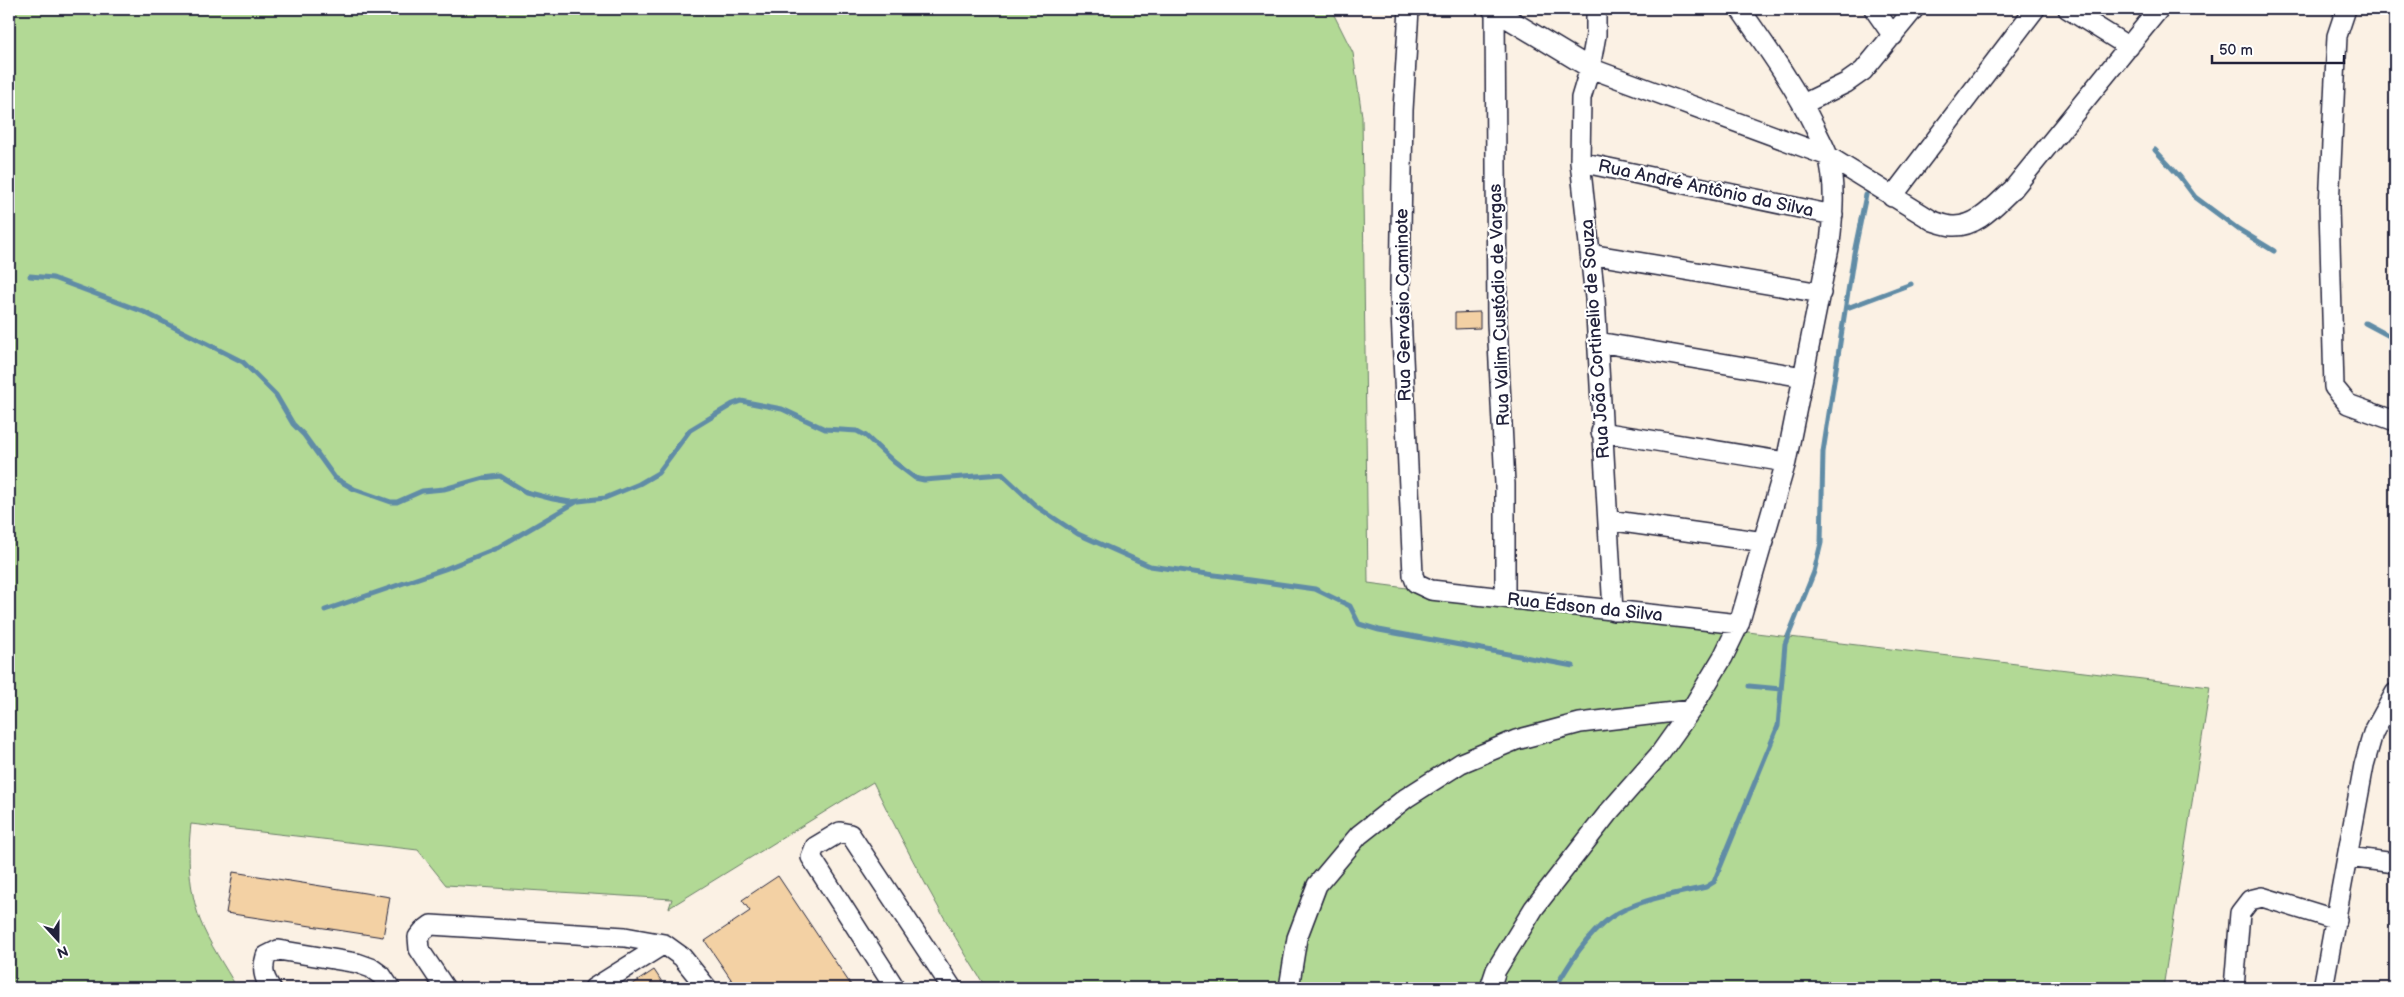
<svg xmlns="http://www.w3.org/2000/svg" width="2404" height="997" viewBox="0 0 2404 997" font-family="'Balsamiq Sans',sans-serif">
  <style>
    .green { fill: #b2d995; stroke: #6a7e68 }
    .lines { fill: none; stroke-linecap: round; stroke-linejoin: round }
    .stream { stroke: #618ca6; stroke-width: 5 }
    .building { fill: #f3d1a4; stroke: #22223b }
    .minor-casing { stroke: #22223b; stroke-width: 22 }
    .minor { stroke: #fff; stroke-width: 19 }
    .labels { text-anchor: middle; stroke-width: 4.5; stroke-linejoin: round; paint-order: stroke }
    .street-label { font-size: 18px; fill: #22223b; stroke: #fff }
  </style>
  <rect width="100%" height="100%" fill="#fbf1e4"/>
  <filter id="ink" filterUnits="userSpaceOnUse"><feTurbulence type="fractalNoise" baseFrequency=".02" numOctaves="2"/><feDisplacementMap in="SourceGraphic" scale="10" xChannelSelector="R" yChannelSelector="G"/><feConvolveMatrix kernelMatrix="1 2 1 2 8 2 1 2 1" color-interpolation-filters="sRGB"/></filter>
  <g filter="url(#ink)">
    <path class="green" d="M 9,9 L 1331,9 L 1353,53 L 1362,116 L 1368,583 L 1756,633 L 2210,687 L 2163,988 L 986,988 C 944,921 908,853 873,782 L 669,908 L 672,899 L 446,885 L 418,850 L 191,824 C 187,856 189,890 200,920 C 209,944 225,966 237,988 L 9,988 Z"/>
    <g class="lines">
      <path class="stream" d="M 2155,150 L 2180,177 L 2195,197 L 2238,229 L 2274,251
        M 30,276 L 53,278 L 144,312 L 243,362 L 276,395 L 293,424 L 304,435 L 335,478 L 354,489 L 391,502 L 397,502 L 422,491 L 444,489 L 484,478 L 500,476 L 526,492 L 553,499 L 570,502 L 605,498 L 639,484 L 658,473 L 690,430 L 733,404 L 741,401 L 782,409 L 825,429 L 857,431 L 866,436 L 894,462 L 915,478 L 924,480 L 1002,474 L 1036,506 L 1078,534 L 1150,566 L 1315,589 L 1350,606 L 1359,624 L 1379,630 L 1573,666
        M 1847,308 L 1911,284
        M 2365,323 L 2395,339
        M 325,610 L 445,569 L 497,548 L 576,502
        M 1749,686 L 1781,689
        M 1555,988 C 1570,963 1586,936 1610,918 C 1636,899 1676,894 1706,887 L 1714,882 L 1778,726 L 1785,644 L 1814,572 L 1821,543 L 1823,452 L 1854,253 L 1866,195"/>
    </g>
    <path class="building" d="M 1480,312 L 1480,328 L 1455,329 L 1455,313 Z
      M 233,872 L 390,897 L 383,937 L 226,913 Z
      M 778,876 L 808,921 L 853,988 L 737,988 L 705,941 L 750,911 L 742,900 Z
      M 654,970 L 666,988 L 627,988 Z"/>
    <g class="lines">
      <defs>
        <path id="minor" d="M 1409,9 L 1403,110 L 1400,292 L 1413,575 L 1416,583 L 1431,590 L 1739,624
          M 1492,9 L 1590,68 L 1828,156 L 1933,221 C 1939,223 1947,226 1953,226 C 1978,227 1996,204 2013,189 L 2159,9
          M 1596,9 L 1596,35 L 1590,68 L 1581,98 L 1580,162 L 1595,298 L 1613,611
          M 1874,9 L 1893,36
          M 2068,9 L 2129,47
          M 2346,9 L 2337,36 L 2329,207 L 2334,387 L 2348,404 L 2395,421
          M 1495,11 L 1497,322 L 1505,484 L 1505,598
          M 1803,104 L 1846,83 L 1863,71 L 1914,9
          M 1580,162 L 1833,215
          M 1892,197 L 2035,9
          M 1590,254 L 1821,293
          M 1598,342 L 1803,377
          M 1601,432 L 1786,462
          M 1608,520 L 1764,542
          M 2348,857 L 2395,863
          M 271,988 C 263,977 262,969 266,956 L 278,950 L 357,963 L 371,968 L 382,976 L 390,988
          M 445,988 L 419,949 L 418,937 L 423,931 L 431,925 L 625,937 L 664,944 L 682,957 L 707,988
          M 594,988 L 664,944
          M 895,988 L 811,857 L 815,847 L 840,832 L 850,834 L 952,988
          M 1289,988 L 1297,938 L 1317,885 L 1359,835 L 1406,798 L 1461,763 L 1516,740 L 1580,723 L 1691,710
          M 1490,988 L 1496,970 L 1534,908 L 1608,813 L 1659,755 L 1691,710 L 1723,657 L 1739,624 L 1786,462 L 1830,243 C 1833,216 1836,183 1828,156 C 1825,147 1819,137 1815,128 C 1794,85 1767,48 1740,9
          M 2234,988 L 2240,913 L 2250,900 L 2262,897 L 2337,920
          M 2323,988 L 2364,765 L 2373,733 L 2395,693"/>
      </defs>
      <use href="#minor" class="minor-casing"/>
      <use href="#minor" class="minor"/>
    </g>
  </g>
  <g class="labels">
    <g class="street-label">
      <text transform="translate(1706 188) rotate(12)" y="6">Rua André Antônio da Silva</text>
      <text transform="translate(1403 305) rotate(-91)" y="6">Rua Gervásio Caminote</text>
      <text transform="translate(1499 305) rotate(-92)" y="6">Rua Valim Custódio de Vargas</text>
      <text transform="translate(1595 339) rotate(-94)" y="6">Rua João Cortinelio de Souza</text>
      <text transform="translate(1585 607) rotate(6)" y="6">Rua Édson da Silva</text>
    </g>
  </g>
  <rect width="2404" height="997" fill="none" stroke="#fff" stroke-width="30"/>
  <rect x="15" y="15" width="2374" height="967" fill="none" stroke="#22223b" stroke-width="2" filter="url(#ink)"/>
  <g transform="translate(58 940) rotate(159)" stroke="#ffffff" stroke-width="4" paint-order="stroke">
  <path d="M0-4L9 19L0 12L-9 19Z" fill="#22223b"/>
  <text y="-8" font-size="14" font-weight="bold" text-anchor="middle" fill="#22223b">N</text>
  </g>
  <path d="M2212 55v8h132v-8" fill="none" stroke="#22223b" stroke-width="2.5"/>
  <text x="2219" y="55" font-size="15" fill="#22223b" stroke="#ffffff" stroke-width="4" paint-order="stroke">50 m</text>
</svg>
